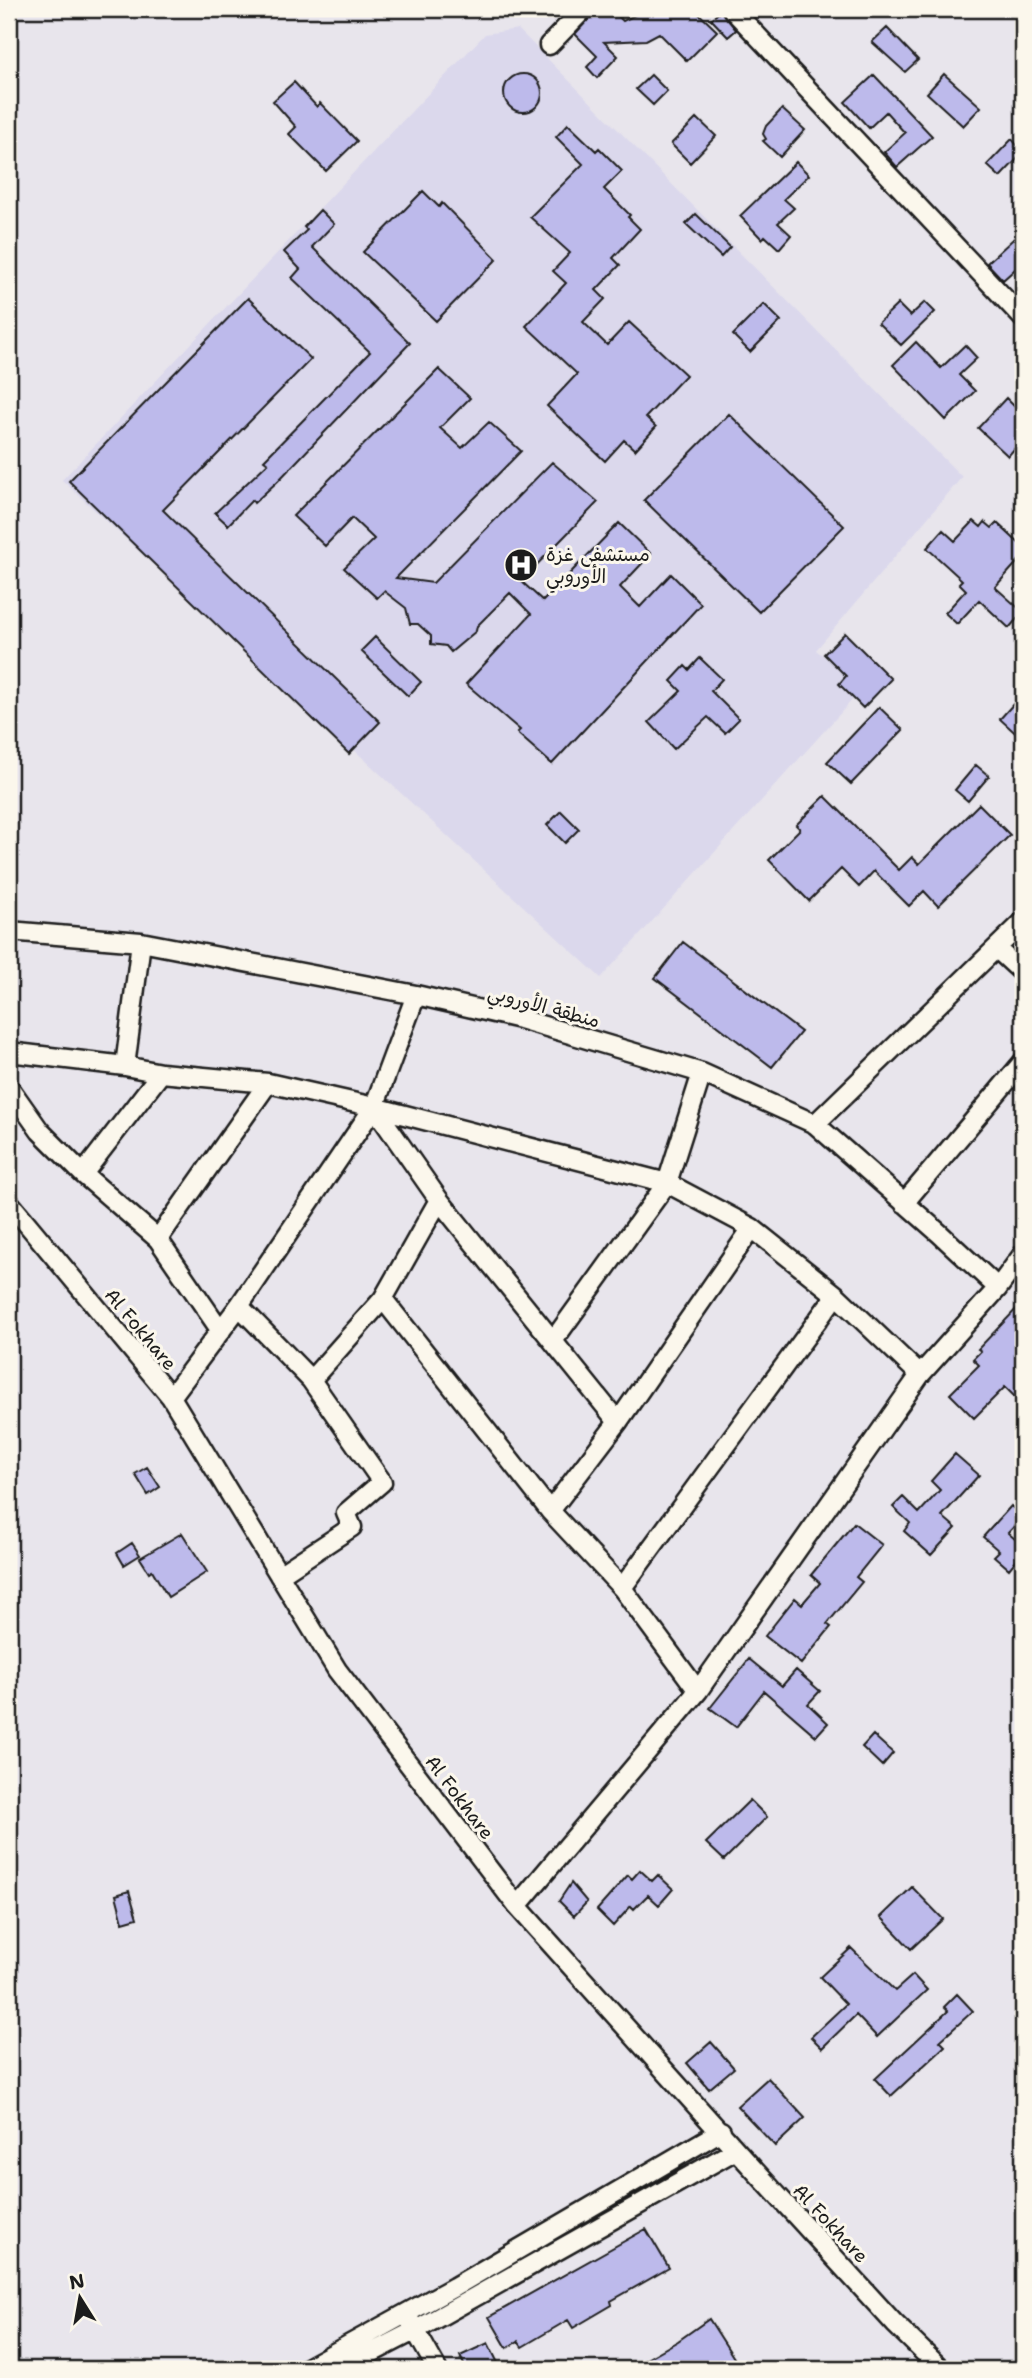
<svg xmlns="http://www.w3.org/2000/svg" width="1032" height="2378" viewBox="0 0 1032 2378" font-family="'Shantell Sans','Playpen Sans Arabic',sans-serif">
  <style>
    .built { fill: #dbd8ec }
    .building { fill: #bdbaeb; stroke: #1c1c1c; stroke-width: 2 }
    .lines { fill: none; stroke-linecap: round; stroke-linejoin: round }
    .minor-casing { stroke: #1c1c1c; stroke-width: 23 }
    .minor { stroke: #fbf7ec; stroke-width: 18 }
    .labels { text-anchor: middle; stroke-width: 6; stroke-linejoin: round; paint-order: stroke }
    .poi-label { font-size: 19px; fill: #1c1c1c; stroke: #fbf7ec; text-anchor: start }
    .street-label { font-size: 19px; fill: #1c1c1c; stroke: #fbf7ec }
  </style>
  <rect width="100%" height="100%" fill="#e8e5ec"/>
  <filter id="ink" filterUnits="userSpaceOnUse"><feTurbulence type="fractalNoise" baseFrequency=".0143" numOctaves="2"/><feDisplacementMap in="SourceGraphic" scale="14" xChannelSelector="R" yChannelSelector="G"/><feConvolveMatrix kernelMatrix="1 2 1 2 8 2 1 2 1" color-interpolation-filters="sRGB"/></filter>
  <g filter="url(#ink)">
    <path class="built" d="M 518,29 L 962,477 L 816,650 L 864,687 L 601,978 L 62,480 L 485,34 Z"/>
    <path class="building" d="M 598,9 L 611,9 L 623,21 L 647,9 L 694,9 L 717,31 L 687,61 L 659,33 L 646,40 L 604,42 L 618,56 L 597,78 L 587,67 L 597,56 L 575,34 Z
      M 721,11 L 736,30 L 728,37 L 711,19 Z
      M 887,28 L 918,60 L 905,72 L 872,42 Z
      M504 93a19 19 0 1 1 38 0a19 19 0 1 1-38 0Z
      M 944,74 L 981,107 L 963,126 L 927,93 Z
      M 651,75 L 667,91 L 653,105 L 636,89 Z
      M 874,75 L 932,136 L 897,167 L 884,152 L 905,133 L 886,112 L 869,128 L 845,102 Z
      M 294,82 L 317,107 L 320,103 L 357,141 L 326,171 L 289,134 L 296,127 L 273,101 Z
      M 782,109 L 805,130 L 780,157 L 763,141 L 766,139 L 763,134 L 766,126 Z
      M 697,118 L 716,136 L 690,163 L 671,144 Z
      M 568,124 L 596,151 L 599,148 L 622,171 L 604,189 L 630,215 L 628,217 L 640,229 L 613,258 L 620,265 L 596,290 L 605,299 L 583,322 L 607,345 L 629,322 L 686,375 L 646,417 L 656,427 L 635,450 L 624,440 L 605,461 L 547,406 L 577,374 L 526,326 L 566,283 L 553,271 L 570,253 L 530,217 L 583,164 L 556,137 Z
      M 1012,139 L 1023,153 L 1000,177 L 987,165 Z
      M 796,162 L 809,175 L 784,199 L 794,208 L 778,223 L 791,235 L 779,249 L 765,236 L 762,239 L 740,216 Z
      M 423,191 L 439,207 L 442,203 L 497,259 L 436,321 L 363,252 Z
      M 320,210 L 334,224 L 312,247 L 410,343 L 278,481 L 254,503 L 252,500 L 228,525 L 215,513 L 268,463 L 264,460 L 370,352 L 292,278 L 300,269 L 284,252 L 307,230 L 304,227 Z
      M 696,214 L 730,247 L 721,257 L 686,224 Z
      M 1023,230 L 1023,262 L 1003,280 L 987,263 Z
      M 248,298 L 311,359 L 163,510 L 380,722 L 349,754 L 69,481 Z
      M 925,302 L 935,312 L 901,345 L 878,323 L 898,304 L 910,316 Z
      M 764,304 L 781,321 L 750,352 L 733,335 Z
      M 916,342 L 941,368 L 965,345 L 977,358 L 959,375 L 975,391 L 946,420 L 893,365 Z
      M 439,369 L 470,398 L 440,428 L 462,448 L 489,422 L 521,451 L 396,578 L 433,583 L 552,462 L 598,502 L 521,581 L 543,601 L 619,523 L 651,554 L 620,587 L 640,607 L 671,574 L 701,604 L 552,764 L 517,733 L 520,730 L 466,684 L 531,614 L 510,593 L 477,626 L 476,631 L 451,652 L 446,646 L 431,644 L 431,636 L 418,624 L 410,624 L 406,608 L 384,591 L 377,598 L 344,568 L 374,539 L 352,518 L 325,546 L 293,516 Z
      M 1006,398 L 1023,415 L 1023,439 L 1008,456 L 978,428 Z
      M 729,414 L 844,526 L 759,612 L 644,500 Z
      M 974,521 L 981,527 L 985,522 L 992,528 L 997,523 L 1023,547 L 1023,556 L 995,587 L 1023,612 L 1009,628 L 979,600 L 957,624 L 945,613 L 966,590 L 959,583 L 962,580 L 927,548 L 943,530 L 955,541 Z
      M 845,633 L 891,679 L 863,708 L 839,684 L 846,676 L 824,654 Z
      M 375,637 L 421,682 L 408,696 L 361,651 Z
      M 700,658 L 722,679 L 711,691 L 739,719 L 725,733 L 708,717 L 674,749 L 649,722 L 681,691 L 671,681 L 685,666 L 689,670 Z
      M 1023,693 L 1023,740 L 1000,719 Z
      M 879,707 L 903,730 L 851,784 L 827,762 Z
      M 976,765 L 989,776 L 968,801 L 955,790 Z
      M 825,796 L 899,870 L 912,857 L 919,864 L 979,804 L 1010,835 L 938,906 L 924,891 L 909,906 L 874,871 L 859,887 L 841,869 L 809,901 L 769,860 L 800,829 L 796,825 Z
      M 561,811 L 579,829 L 565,843 L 547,825 Z
      M 683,942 L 801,1032 L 772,1067 L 655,978 Z
      M 1023,1302 L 1023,1405 L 1005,1387 L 974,1418 L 950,1394 L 979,1365 L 973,1359 L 981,1351 L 978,1349 Z
      M 955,1454 L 979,1475 L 942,1516 L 956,1528 L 931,1555 L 904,1531 L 910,1523 L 893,1507 L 903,1497 L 919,1513 L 940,1490 L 931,1481 Z
      M 147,1467 L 160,1487 L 148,1495 L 135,1474 Z
      M 1011,1506 L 1023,1517 L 1008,1533 L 1023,1546 L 1023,1552 L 1009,1569 L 994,1556 L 999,1551 L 983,1537 Z
      M 854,1523 L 882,1545 L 856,1577 L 862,1582 L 827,1624 L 831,1627 L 801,1664 L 765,1636 L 795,1598 L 802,1604 L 820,1583 L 811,1575 Z
      M 182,1533 L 207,1572 L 168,1597 L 152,1570 L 149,1572 L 140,1558 Z
      M 132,1543 L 140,1555 L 124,1565 L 117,1553 Z
      M 749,1659 L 782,1686 L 796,1670 L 820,1691 L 808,1704 L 828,1723 L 816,1736 L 764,1691 L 736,1727 L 710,1708 Z
      M 873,1735 L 893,1753 L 882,1766 L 862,1747 Z
      M 750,1800 L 767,1817 L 724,1860 L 706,1843 Z
      M 640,1870 L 652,1881 L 658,1875 L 673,1889 L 659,1905 L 648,1895 L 634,1909 L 631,1906 L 613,1926 L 597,1910 L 628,1875 L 632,1879 Z
      M 571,1883 L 587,1902 L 574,1916 L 559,1901 Z
      M 912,1887 L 943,1919 L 911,1949 L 881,1917 Z
      M 129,1891 L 137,1918 L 123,1922 L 116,1895 Z
      M 851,1948 L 895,1991 L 913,1975 L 927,1990 L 877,2037 L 856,2015 L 822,2048 L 811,2037 L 846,2004 L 820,1977 Z
      M 957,1994 L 973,2011 L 940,2041 L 945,2046 L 891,2096 L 875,2079 L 948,2011 L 944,2007 Z
      M 711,2042 L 734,2068 L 709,2089 L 687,2063 Z
      M 768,2078 L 805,2118 L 775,2146 L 737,2106 Z
      M 646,2229 L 669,2268 L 611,2301 L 612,2305 L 573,2328 L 568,2320 L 522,2347 L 518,2341 L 507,2348 L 489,2317 Z
      M 709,2319 L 741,2369 L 629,2369 L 678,2341 Z
      M 488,2343 L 501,2369 L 466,2369 L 460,2356 Z"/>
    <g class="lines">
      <defs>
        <path id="minor" d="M 732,9 L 1023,318
          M 549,45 L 584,9
          M 9,931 L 141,942 L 416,995 L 520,1019 L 702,1073 L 815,1124 L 939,1233 L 998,1288
          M 997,949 L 1023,973
          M 416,995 L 374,1107 L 439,1200 L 618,1422
          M 9,1052 L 125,1066 L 161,1073 L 268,1083 L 374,1107 L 667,1183 L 752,1228 L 836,1295 L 920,1375
          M 125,1066 L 141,942
          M 9,1087 L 40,1131 L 83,1174 L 158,1239 L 221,1331
          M 815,1124 L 1023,922
          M 83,1174 L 161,1073
          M 9,1202 L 171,1397 L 337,1670 L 517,1906 L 736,2150 L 895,2324 L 941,2369
          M 904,1203 L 1023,1062
          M 158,1239 L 268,1083
          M 383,1299 L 439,1200
          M 239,1306 L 311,1380 L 382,1482 L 346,1513 L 352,1527 L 279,1575
          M 553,1341 L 667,1183 L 702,1073
          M 311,1380 L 383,1299 L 550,1511 L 622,1588 L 698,1691
          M 171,1397 L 239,1306 L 374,1107
          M 550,1511 L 618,1422 L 752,1228
          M 622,1588 L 836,1295
          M 517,1906 L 698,1691 L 920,1375 L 998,1288 L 1023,1254
          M 409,2319 L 437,2369
          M 305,2369 L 454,2287 L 721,2131
          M 340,2369 L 416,2330 L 736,2150"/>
      </defs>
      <use href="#minor" class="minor-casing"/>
      <use href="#minor" class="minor"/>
    </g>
  </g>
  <defs>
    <symbol id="hospital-disc" viewBox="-11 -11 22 22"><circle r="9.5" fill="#1c1c1c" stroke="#fbf7ec"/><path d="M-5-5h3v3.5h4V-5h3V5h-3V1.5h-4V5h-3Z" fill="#fff"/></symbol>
  </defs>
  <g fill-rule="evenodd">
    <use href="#hospital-disc" x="502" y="546" width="38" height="38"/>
  </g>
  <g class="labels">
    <g class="poi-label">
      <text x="546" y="561">مستشفى غزة<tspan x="546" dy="22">الأوروبي</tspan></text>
    </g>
    <g class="street-label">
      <text transform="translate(544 1006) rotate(15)" y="7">منطقة الأوروبي</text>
      <text transform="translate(141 1329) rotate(50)" y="7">Al Fokhare</text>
      <text transform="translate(460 1797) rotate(53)" y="7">Al Fokhare</text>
      <text transform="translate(831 2223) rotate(47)" y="7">Al Fokhare</text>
    </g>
  </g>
  <rect width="1032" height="2378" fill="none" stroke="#fbf7ec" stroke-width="35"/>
  <rect x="18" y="18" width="997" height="2343" fill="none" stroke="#1c1c1c" stroke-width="2.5" filter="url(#ink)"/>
  <g transform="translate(80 2298) rotate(349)" stroke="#fbf7ec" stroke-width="5" paint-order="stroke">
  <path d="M0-5L12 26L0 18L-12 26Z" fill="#1c1c1c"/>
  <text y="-10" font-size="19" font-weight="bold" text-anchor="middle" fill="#1c1c1c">N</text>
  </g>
</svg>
